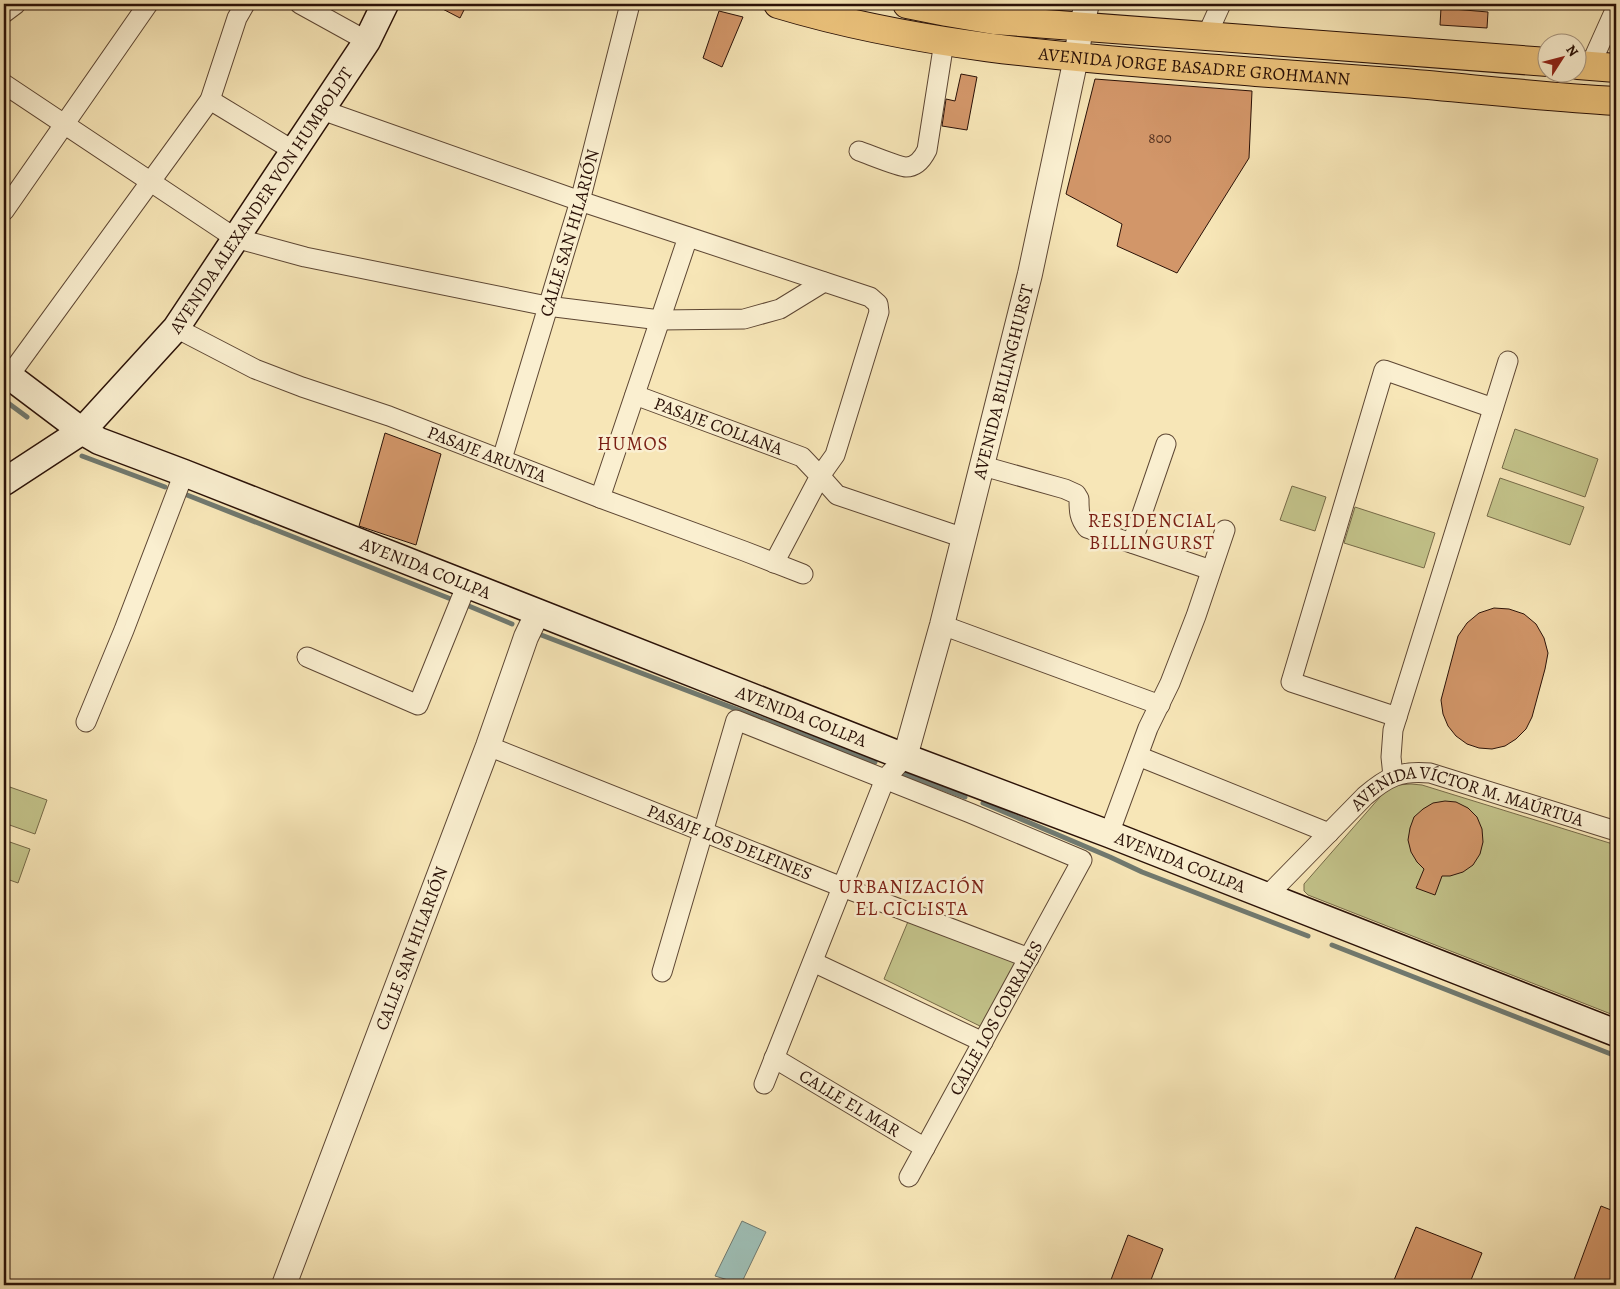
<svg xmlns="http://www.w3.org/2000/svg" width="1620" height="1289" viewBox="0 0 1620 1289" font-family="Alegreya,serif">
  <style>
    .green { fill: #c3c38a; stroke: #766a48 }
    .water { fill: #9ebeb5; stroke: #70796f }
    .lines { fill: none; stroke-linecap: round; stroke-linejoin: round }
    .stream { stroke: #70796f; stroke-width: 5 }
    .building { fill: #d29669; stroke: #2a1107 }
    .minor-casing { stroke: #5d4633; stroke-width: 21 }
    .tertiary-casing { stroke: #5d4633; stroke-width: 26 }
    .secondary-casing { stroke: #2a1107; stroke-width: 29 }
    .trunk-casing { stroke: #2a1107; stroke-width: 30 }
    .minor { stroke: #faefd0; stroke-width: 19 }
    .tertiary { stroke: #faefd0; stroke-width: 24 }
    .secondary { stroke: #faefd0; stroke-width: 26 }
    .trunk { stroke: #ecc37c; stroke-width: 28 }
    .labels { text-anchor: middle; stroke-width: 5; stroke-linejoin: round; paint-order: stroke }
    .number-label { font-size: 15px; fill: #543220 }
    .street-label { font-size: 18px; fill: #2a1107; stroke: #faefd0 }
    .neighbourhood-label { font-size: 19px; letter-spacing: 1px; fill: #7a1f14; stroke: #faefd0 }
  </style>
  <rect width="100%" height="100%" fill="#f7e6b7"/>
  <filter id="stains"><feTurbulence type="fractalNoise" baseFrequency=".004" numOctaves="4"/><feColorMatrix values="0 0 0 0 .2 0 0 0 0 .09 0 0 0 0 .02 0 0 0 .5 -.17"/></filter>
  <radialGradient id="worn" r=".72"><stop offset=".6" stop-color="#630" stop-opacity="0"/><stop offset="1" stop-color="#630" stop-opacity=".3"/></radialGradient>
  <path class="green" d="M 1515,429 L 1598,459 L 1585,497 L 1502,468 Z
    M 1500,478 L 1584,507 L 1570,545 L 1487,516 Z
    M 1292,486 L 1326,497 L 1315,531 L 1280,520 Z
    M 1355,507 L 1435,533 L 1424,568 L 1344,543 Z
    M 1411,784 L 1422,785 L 1616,845 L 1616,1016 L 1308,895 L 1304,891 L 1304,884 L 1387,789 L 1397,785 Z
    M 4,785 L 47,800 L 35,834 L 4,823 Z
    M 4,840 L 30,849 L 18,883 L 4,878 Z
    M 912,912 L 1026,958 L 986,1029 L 884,979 Z"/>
  <path class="water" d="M 742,1221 L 766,1232 L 741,1284 L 715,1276 Z"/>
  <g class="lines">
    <path class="stream" d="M 4,400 L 27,417
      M 82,456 L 165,487
      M 187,495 L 456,601
      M 464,604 L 512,624
      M 536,633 L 875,762
      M 901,773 L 965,797
      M 983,803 L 1110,857 L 1142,872 L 1308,936
      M 1332,945 L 1616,1056"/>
  </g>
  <path class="building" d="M 433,4 L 467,4 L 460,18 Z
    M 1441,8 L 1488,12 L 1487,28 L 1440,25 Z
    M 719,11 L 743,17 L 722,67 L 703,58 Z
    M 961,74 L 977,77 L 967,130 L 942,126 L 946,99 L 955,101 Z
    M 1095,79 L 1252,91 L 1249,158 L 1177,273 L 1117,246 L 1122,224 L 1066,194 Z
    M 385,433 L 441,454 L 416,545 L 359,526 Z
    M 1494,608 L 1509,609 L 1524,614 L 1536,624 L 1544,638 L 1548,653 L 1545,669 L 1532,717 L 1526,729 L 1516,739 L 1505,746 L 1492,749 L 1479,748 L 1467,744 L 1456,736 L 1448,726 L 1443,714 L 1441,700 L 1458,636 L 1467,623 L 1479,613 Z
    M 1445,801 L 1456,802 L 1468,808 L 1477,817 L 1482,829 L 1483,842 L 1480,854 L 1473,865 L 1463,872 L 1450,876 L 1442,876 L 1435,895 L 1416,888 L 1424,869 L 1417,862 L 1411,852 L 1408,840 L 1410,828 L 1414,817 L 1423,809 L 1433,803 Z
    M 1601,1206 L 1616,1212 L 1616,1267 L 1610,1285 L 1572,1285 Z
    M 1416,1227 L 1482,1253 L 1469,1285 L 1392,1285 Z
    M 1128,1235 L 1163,1249 L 1149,1285 L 1109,1285 Z"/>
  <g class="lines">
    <defs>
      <g id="minor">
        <path d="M 300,4 L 367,41"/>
        <path d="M 4,13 L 16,4"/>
        <path d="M 1206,37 L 1221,4"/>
        <path d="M 1590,66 L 1616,8"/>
        <path d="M 4,84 L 235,238 L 305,257 L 547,306 L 660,320 L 744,319 L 780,309 L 824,282"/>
        <path d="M 210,100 L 294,151"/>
        <path d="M 322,110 L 580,201 L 870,297 L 878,304 L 879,312 L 835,455 L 820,476 L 837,495 L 964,538"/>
        <path d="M 859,151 C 868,154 899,167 906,167 C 917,167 923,158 927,150 L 944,42"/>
        <path d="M 4,211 L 148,4"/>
        <path id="s1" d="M 176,328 L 255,369 L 302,387 L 389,416 L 600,498 L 744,551 L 803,574"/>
        <path d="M 9,376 L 210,100 L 237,18 L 245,4"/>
        <path id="s2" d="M 635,395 L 802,457 L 820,476 L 774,563"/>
        <path id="s3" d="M 502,459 L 580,201 L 630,4"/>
        <path d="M 983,466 L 1065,489 L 1076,494 L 1079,499 C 1079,511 1079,518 1087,528 L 1211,570"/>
        <path d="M 600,498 L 688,237"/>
        <path d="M 1132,543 L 1166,444"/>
        <path d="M 942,625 L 1160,705"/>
        <path d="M 307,657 L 418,705 L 467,584"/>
        <path d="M 1397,717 L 1291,682 L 1384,370 L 1493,408"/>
        <path d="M 86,722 L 124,630 L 184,473"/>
        <path id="s4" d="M 488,746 L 842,887 L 1029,958"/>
        <path d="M 1138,756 L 1329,833"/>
        <path d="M 1393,776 L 1391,757 L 1393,730 L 1508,361"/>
        <path d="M 1109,834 L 1148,728 L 1170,683 L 1196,616 L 1225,530"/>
        <path id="s5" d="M 1267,896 L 1365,796 C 1387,777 1401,770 1430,773 L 1616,831"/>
        <path d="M 813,962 L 983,1042"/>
        <path d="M 662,972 L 736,720 L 970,813 L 1082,860 L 909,1177"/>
        <path id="s6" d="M 774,1058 L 925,1148"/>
        <path d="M 764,1084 L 885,779 L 905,757"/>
      </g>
      <g id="tertiary">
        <path id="s7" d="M 905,757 L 942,625 L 1030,274 L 1076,58 L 1081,27 L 1087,4"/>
        <path id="s8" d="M 284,1285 L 488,746 L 526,637 L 538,612"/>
      </g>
      <g id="secondary">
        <path id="s9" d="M 4,372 L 82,431 L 99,441 L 184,473 L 905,757 L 1109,834 L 1616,1033"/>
        <path id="s10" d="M 4,482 L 82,431 L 176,328 L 367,41 L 385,4"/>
      </g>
      <g id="trunk">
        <path id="s11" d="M 778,4 C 934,51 1096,59 1256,72 C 1306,76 1355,79 1405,83 C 1475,89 1545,97 1616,101"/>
        <path d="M 907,4 L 947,12 L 994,20 L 1548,62"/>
        <path d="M 1578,65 L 1616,68"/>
      </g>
    </defs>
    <use href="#minor" class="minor-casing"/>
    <use href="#tertiary" class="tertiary-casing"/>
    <use href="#secondary" class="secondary-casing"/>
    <use href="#trunk" class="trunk-casing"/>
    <use href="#minor" class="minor"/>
    <use href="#tertiary" class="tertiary"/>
    <use href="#secondary" class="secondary"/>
    <use href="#trunk" class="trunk"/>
  </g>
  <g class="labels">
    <g class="number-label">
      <text x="1160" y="143">800</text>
    </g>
    <g class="street-label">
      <text dy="6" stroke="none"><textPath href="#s11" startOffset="422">AVENIDA JORGE BASADRE GROHMANN</textPath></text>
      <text dy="6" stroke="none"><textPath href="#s10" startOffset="386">AVENIDA ALEXANDER VON HUMBOLDT</textPath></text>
      <text dy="6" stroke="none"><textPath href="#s3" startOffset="236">CALLE SAN HILARIÓN</textPath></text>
      <text dy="6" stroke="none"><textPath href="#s7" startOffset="388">AVENIDA BILLINGHURST</textPath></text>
      <text dy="6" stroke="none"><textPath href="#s2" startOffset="89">PASAJE COLLANA</textPath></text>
      <text dy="6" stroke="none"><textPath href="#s1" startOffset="336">PASAJE ARUNTA</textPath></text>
      <text dy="6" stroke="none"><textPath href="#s9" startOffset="468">AVENIDA COLLPA</textPath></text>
      <text dy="6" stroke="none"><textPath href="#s9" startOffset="872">AVENIDA COLLPA</textPath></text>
      <text dy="6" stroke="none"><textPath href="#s5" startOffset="248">AVENIDA VÍCTOR M. MAÚRTUA</textPath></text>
      <text dy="6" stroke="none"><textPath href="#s4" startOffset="260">PASAJE LOS DELFINES</textPath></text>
      <text dy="6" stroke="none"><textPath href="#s9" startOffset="1278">AVENIDA COLLPA</textPath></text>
      <text dy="6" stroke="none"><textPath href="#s8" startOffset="360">CALLE SAN HILARIÓN</textPath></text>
      <text transform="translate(996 1018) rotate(-61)" y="6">CALLE LOS CORRALES</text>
      <text dy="6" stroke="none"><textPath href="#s6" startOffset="88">CALLE EL MAR</textPath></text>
    </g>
    <g class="neighbourhood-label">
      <text x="633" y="450">HUMOS</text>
      <text x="1152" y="527">RESIDENCIAL<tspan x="1152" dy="22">BILLINGURST</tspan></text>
      <text x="912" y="893">URBANIZACIÓN<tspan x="912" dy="22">EL CICLISTA</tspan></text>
    </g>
  </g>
  <rect width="1620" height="1289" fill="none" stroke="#f7e6b7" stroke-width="20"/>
  <rect x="5" y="5" width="1610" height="1279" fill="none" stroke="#2a1107" stroke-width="2.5"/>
  <rect x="10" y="10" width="1600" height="1269" fill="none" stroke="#2a1107"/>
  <g transform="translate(1562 58) rotate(54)"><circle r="24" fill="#faefd0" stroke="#a79680"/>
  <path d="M0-4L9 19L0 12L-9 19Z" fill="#8f2418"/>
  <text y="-8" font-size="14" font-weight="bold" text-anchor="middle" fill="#2a1107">N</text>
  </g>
  <rect width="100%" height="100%" filter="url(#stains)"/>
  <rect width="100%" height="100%" fill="url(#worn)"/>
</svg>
